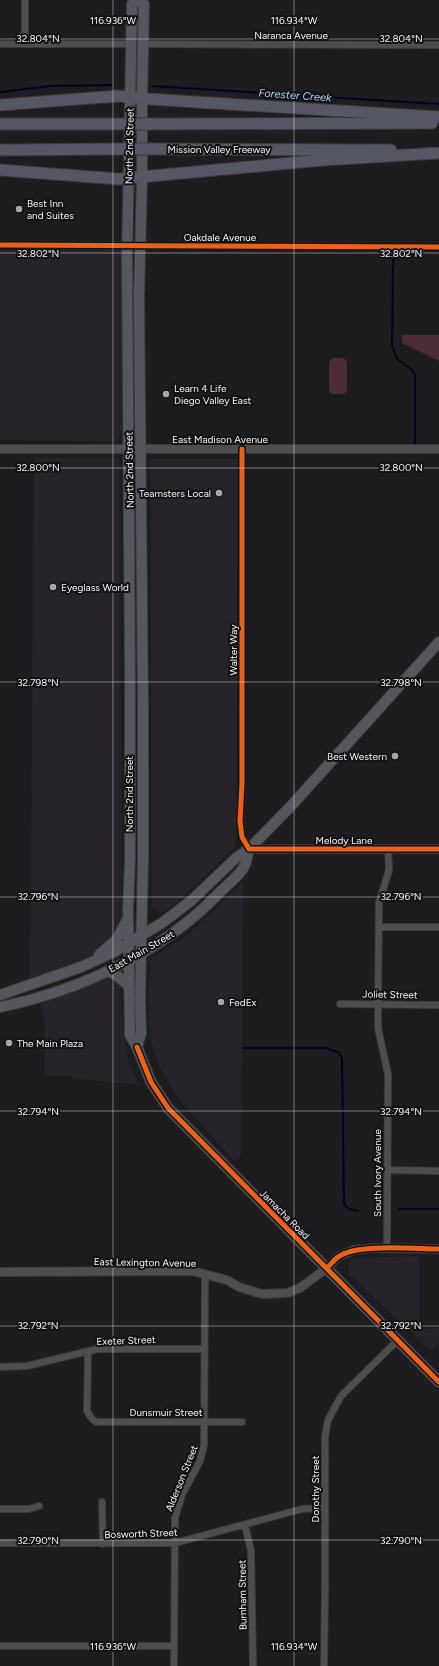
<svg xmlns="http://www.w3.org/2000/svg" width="439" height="1666" viewBox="0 0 439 1666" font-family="Figtree,sans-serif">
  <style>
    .built { fill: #26232b }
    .green { fill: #4d2c39 }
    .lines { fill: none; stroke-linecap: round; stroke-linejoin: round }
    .stream { stroke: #030323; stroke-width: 2 }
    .minor-casing { stroke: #3a393b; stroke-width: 8 }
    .tertiary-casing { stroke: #3a393b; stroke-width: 10 }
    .primary-casing { stroke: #3a393b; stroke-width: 12 }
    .motorway-casing { stroke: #3a393b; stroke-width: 13 }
    .minor { stroke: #4e4d4f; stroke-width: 6 }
    .tertiary { stroke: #4e4d4f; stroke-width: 8 }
    .primary { stroke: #56565f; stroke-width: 10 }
    .motorway { stroke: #565764; stroke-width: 11 }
    .motorway-bridge-casing { stroke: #3a393b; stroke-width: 13; stroke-linecap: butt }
    .motorway-bridge { stroke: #565764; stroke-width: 11 }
    .cycleway-casing { stroke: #131215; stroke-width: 8 }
    .cycleway { stroke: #ea6118; stroke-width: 5 }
    .ticks { fill: none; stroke: #f3f2f5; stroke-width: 1; stroke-opacity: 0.45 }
    .poi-dot { fill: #a8a7aa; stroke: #131215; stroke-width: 1.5 }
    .labels { text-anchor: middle; stroke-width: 4; stroke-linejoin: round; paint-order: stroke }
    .street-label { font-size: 10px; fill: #f3f2f5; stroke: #131215 }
    .poi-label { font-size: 10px; fill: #f3f2f5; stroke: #131215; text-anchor: start }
    .water-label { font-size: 11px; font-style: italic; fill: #add2fc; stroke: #131215 }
    .ticks-label { font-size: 10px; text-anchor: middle; fill: #f3f2f5; stroke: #131215; stroke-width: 4; stroke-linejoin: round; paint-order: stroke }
  </style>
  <rect width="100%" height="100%" fill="#1d1c1e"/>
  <path class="built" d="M 0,250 L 121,250 L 122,431 L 119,438 L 114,441 L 0,440 Z
    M 34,458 L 120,458 L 122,935 L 106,952 L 30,980 Z
    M 150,459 L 238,459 L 236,846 L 176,904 L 160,913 L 152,907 Z
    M 243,882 L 241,1155 L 235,1162 L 178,1098 L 161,1069 L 153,1050 L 149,1023 L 150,959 L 186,936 Z
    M 105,979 L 117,982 L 120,986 L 123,1030 L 128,1059 L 139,1085 L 78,1079 L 70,1076 L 45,1076 L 44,1020 L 41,1004 Z
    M 419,1256 L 419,1322 L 422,1322 L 423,1329 L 439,1328 L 439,1343 L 431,1351 L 349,1274 L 349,1270 L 348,1263 L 355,1258 Z"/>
  <path class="green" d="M 402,335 L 439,335 L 439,361 L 402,343 Z
    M 333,358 L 344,358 L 347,362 L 347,391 L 344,394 L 332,394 L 329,391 L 329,362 Z"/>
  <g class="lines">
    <path class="stream" d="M 152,86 L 439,104
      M 0,92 L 51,86 L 112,85
      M 394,248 L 393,270 L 392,345 L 397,359 L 411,369 L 415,375 L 415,446
      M 243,1048 L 326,1048 L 339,1053 L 342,1058 L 344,1204 C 347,1209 352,1210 358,1211
      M 399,1209 L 439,1209"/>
    <defs>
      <path id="minor" d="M 25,0 L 25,44
        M 0,44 L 131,44
        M 143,44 L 439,45
        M 0,245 L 439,247
        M 242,449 L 242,783 L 240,821 L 242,837 L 249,849
        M 379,927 L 439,927
        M 340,1004 L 439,1005
        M 388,1170 L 439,1171
        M 387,1248 L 388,1074 L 378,1028 L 378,1004 L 379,903 L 389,870 L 388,849
        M 88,1352 L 87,1411 L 92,1419 L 96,1422 L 242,1422
        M 0,1367 L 27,1366 L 97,1349 L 205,1349
        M 102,1502 L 103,1544
        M 0,1509 L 29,1509 L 39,1506
        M 245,1525 L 251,1551 L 253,1666
        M 0,1543 L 175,1543 L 302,1509 L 325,1508
        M 0,1646 L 174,1646
        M 174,1666 L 175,1518 L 182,1495 L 200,1461 L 204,1445 L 205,1274
        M 324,1666 L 325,1589 L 325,1437 L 328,1420 L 341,1396 L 398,1340"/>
      <path id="tertiary" d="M 0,449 L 439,449
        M 249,849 L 439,849
        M 0,1272 L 192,1271 L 227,1280 L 239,1287 L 262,1294 L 287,1293 L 300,1288 L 327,1268 L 339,1256 L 354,1250 L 374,1248 L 439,1249"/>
      <path id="primary" d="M 138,1 L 132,4 L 127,256 L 130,675 L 130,860 L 128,909 L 130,1035 L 137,1047 L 151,1082 L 168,1108 L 439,1382
        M 99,955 L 117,939 L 127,920
        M 107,971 L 116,975 L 129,986
        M 0,995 L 81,967 L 114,952 L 162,923 L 192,900 L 236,858 L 249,849 L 291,806 L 439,642
        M 0,1007 C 79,991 163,952 219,893 C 226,886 240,875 244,867 C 247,862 247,855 249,849
        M 137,1047 L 141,1033 L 140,999 L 143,860 L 143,707 L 139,297 L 142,176 L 142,99 L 144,4 L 138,1"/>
      <path id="motorway" d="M 0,105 L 118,96 L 149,99 L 439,117
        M 0,124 L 118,124
        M 150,124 L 432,123
        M 150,149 L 391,150
        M 0,150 L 118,149
        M 0,170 L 119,179 L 323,160 L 439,153"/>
    </defs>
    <use href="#minor" class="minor-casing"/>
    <use href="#tertiary" class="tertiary-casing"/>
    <use href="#primary" class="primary-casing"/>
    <use href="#motorway" class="motorway-casing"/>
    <use href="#minor" class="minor"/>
    <use href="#tertiary" class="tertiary"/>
    <use href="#primary" class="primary"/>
    <use href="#motorway" class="motorway"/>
    <defs>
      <path id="motorway-bridge" d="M 118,124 L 150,124
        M 118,149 L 150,149"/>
    </defs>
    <use href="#motorway-bridge" class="motorway-bridge-casing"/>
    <use href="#motorway-bridge" class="motorway-bridge"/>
    <defs>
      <path id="cycleway" d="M 0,245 L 439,247
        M 242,449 L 242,783 L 240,821 L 242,837 L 249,849 L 439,849
        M 137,1047 L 151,1082 L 168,1108 L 439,1382
        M 327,1268 C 331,1264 334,1260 338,1257 C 356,1243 415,1249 439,1249"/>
    </defs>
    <use href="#cycleway" class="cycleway-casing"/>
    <use href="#cycleway" class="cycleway"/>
  </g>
  <path class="ticks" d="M 113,0 L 113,1666M 294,0 L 294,1666M 0,39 L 439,39M 0,253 L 439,253M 0,468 L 439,468M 0,682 L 439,682M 0,897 L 439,897M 0,1111 L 439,1111M 0,1326 L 439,1326M 0,1540 L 439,1540"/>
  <g class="poi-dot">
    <circle cx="19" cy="209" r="4"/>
    <circle cx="166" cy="394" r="4"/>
    <circle cx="219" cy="493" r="4"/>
    <circle cx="53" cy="587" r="4"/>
    <circle cx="395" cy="756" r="4"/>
    <circle cx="221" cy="1002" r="4"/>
    <circle cx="9" cy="1043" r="4"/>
  </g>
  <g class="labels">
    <g class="street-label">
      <text x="291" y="39">Naranca Avenue</text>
      <text transform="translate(129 146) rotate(-89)" y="4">North 2nd Street</text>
      <text x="219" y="153">Mission Valley Freeway</text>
      <text x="220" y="241">Oakdale Avenue</text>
      <text x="220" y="443">East Madison Avenue</text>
      <text transform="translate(129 470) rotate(-91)" y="4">North 2nd Street</text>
      <text transform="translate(233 650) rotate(-90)" y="4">Walter Way</text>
      <text transform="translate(129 794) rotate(-90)" y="4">North 2nd Street</text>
      <text x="344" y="844">Melody Lane</text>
      <text transform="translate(141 951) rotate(-30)" y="4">East Main Street</text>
      <text transform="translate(390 994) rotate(1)" y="4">Joliet Street</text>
      <text transform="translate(377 1173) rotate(-90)" y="4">South Ivory Avenue</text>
      <text transform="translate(285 1214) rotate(45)" y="4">Jamacha Road</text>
      <text transform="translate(145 1262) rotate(1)" y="4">East Lexington Avenue</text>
      <text transform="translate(126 1340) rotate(-2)" y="4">Exeter Street</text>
      <text x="166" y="1416">Dunsmuir Street</text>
      <text transform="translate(181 1478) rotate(-68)" y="4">Alderson Street</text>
      <text transform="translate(315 1489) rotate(-90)" y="4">Dorothy Street</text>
      <text transform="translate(141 1533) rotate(-2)" y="4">Bosworth Street</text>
      <text transform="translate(242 1595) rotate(-91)" y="4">Burnham Street</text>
    </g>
    <g class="poi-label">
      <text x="27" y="207">Best Inn<tspan x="27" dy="12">and Suites</tspan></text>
      <text x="174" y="392">Learn 4 Life<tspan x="174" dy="12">Diego Valley East</tspan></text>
      <text x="211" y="497" text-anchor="end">Teamsters Local</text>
      <text x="61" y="591">Eyeglass World</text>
      <text x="387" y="760" text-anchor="end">Best Western</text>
      <text x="229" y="1006">FedEx</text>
      <text x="17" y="1047">The Main Plaza</text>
    </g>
    <g class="water-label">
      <text transform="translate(295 95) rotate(4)" y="4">Forester Creek</text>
    </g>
  </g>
  <g class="ticks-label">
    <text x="113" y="24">116.936°W</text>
    <text x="294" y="24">116.934°W</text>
    <text x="38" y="42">32.804°N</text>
    <text x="401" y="42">32.804°N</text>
    <text x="38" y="257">32.802°N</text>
    <text x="401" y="257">32.802°N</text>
    <text x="38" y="471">32.800°N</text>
    <text x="401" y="471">32.800°N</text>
    <text x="38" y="686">32.798°N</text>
    <text x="401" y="686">32.798°N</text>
    <text x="38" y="900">32.796°N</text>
    <text x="401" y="900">32.796°N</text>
    <text x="38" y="1115">32.794°N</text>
    <text x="401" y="1115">32.794°N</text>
    <text x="38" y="1329">32.792°N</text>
    <text x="401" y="1329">32.792°N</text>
    <text x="38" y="1544">32.790°N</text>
    <text x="401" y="1544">32.790°N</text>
    <text x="113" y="1650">116.936°W</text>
    <text x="294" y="1650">116.934°W</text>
  </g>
</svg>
